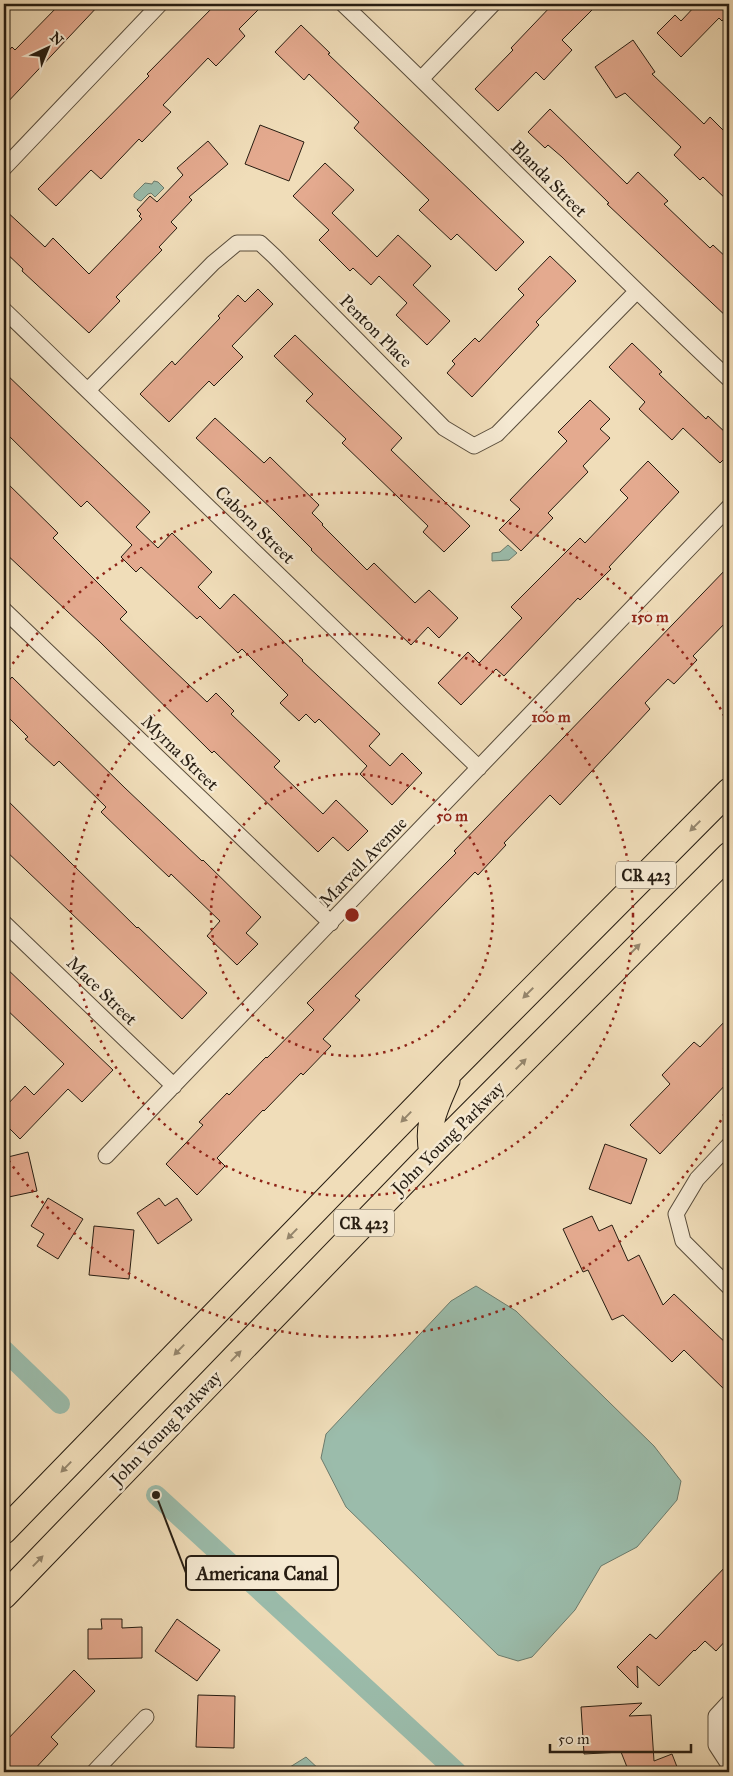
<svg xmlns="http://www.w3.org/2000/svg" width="733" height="1776" viewBox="0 0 733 1776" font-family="'IM FELL Great Primer',serif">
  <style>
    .water { fill: #9bbcab; stroke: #6c7c6d }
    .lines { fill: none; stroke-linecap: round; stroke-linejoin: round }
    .canal { stroke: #9bbcab; stroke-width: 20 }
    .building { fill: #e4aa8f; stroke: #261c11 }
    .minor-casing { stroke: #584c3b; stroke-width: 17 }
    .trunk-casing { stroke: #261c11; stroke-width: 27 }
    .minor { stroke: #f5e9d2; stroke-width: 15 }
    .trunk { stroke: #f0ddb9; stroke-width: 25 }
    .oneway { fill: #95866d }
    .ring { fill: none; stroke: #8f2418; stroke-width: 2.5; stroke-dasharray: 2.5 5 }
    .labels { text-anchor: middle; stroke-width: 5; stroke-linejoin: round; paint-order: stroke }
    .shield { fill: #f5e9d2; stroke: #645a4b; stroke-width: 1 }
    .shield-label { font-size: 16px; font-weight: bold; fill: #261c11 }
    .street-label { font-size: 18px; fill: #261c11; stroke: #f5e9d2 }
    .centre { fill: #8f2418; stroke: #f5e9d2; stroke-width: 2.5 }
    .ring-label { font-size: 15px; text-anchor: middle; font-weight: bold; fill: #8f2418; stroke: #f5e9d2; stroke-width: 5; stroke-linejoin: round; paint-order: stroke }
    .leader { fill: none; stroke: #261c11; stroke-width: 2 }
    .callout-dot { fill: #261c11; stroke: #f5e9d2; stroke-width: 2 }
    .callout { fill: #f5e9d2; stroke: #261c11; stroke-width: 2 }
    .callout-label { font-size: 19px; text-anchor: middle; font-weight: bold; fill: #261c11 }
  </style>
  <rect width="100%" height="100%" fill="#f0ddb9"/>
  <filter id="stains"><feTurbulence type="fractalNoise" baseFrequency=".004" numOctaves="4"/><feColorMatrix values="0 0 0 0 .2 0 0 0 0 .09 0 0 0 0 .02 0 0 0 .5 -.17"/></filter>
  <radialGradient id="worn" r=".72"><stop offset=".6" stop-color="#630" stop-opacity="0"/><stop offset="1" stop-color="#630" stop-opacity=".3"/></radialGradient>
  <path class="water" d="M 154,181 L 158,182 L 164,188 L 155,197 L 151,193 L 148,194 L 141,201 L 138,200 L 134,197 L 134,194 L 145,183 L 152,184 Z
    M 508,545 L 517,553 L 509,560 L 492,561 L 492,553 L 500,552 Z
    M 476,1286 L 516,1311 L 654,1446 L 681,1481 L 677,1500 L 637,1547 L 601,1566 L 575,1610 L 532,1657 L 518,1661 L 498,1655 L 346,1507 L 321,1458 L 326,1434 L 451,1301 Z
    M 306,1757 L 322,1772 L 282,1772 Z"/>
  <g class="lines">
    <path class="canal" d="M 4,1350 L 60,1404
      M 156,1495 L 457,1772"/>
  </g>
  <path class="building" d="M 60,4 L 100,4 L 4,106 L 4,56 L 12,47 L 15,50 Z
    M 216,4 L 264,4 L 239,29 L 245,36 L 216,66 L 208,58 L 163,105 L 171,112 L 142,142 L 139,139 L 101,179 L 91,170 L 56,206 L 38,189 L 149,76 L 147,74 Z
    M 553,4 L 598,4 L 562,40 L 572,50 L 544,80 L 536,72 L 498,111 L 475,89 L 513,50 L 511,48 Z
    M 697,4 L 729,4 L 729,13 L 722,21 L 719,18 L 681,57 L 657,33 L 675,15 L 681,21 Z
    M 301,25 L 330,53 L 328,54 L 524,242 L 496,271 L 457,234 L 451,240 L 419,210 L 429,200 L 354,128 L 359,122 L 309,74 L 304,80 L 275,52 Z
    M 633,40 L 655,72 L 652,74 L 704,124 L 710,117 L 729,136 L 729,202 L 703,177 L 700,180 L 674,155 L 681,147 L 625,93 L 616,98 L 595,67 Z
    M 550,109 L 627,184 L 638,172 L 668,201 L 664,204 L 710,248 L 713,245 L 729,260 L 729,319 L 607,204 L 609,203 L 562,157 L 548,145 L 545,148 L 528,132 Z
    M 260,125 L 304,142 L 289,181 L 245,164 Z
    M 208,141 L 228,164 L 189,197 L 192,200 L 171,222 L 177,228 L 159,247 L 162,250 L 116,297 L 120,301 L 89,333 L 22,271 L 23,269 L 4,251 L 4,209 L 45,247 L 53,238 L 89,274 L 142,219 L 139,216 L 141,214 L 137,210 L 150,196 L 157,202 L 183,175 L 177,168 Z
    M 325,163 L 354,190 L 332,213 L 377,257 L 398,235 L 431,266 L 413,285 L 450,321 L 427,345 L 396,315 L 407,303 L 379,276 L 371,285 L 353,268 L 350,271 L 319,240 L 329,230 L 293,196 Z
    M 550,256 L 576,281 L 536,322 L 539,325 L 472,397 L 447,373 L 455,364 L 452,361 L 475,338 L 479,342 L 524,295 L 518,289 Z
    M 258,289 L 273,304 L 232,346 L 243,357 L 214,386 L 209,381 L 169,422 L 140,394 L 172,361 L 175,365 L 220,318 L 218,316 L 238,295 L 245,302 Z
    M 295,335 L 402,438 L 391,450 L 470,526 L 444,552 L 423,532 L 428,526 L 342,443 L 346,439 L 306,401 L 313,394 L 274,356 Z
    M 632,343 L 662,372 L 659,374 L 706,419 L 708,416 L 729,436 L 729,454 L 720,463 L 683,428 L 672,440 L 639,409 L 645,402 L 609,367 Z
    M 4,372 L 150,512 L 136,527 L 158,548 L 172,533 L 212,572 L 198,587 L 220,609 L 234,594 L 303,660 L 302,661 L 380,734 L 369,746 L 390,766 L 402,753 L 422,773 L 392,805 L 360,774 L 367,766 L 319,719 L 315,723 L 306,714 L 299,721 L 280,703 L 288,695 L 242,649 L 238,653 L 200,616 L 197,619 L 141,567 L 136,572 L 121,557 L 132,545 L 87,501 L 81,507 L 4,431 Z
    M 590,400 L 610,419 L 600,429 L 610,438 L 583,466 L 588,472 L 548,513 L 553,518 L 521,551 L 499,530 L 520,509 L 510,500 L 567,441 L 558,432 Z
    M 215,418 L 264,463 L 270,457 L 319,505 L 312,513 L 323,524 L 322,525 L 367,570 L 374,563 L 415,603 L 429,590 L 458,618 L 439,638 L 428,627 L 411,645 L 311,550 L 312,549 L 274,511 L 196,438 Z
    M 648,461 L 679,492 L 609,567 L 611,569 L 580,600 L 578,598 L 504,676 L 496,669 L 461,705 L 438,683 L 468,652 L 479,663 L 522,618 L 511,607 L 580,538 L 585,543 L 628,498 L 620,490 Z
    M 4,480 L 58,533 L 53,538 L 127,612 L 120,619 L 168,665 L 207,702 L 216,693 L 234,711 L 231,714 L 280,761 L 274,767 L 323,814 L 336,800 L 368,831 L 348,851 L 333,837 L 318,852 L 214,751 L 212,753 L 99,641 L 4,552 Z
    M 729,566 L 729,619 L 693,656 L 697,660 L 674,684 L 668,679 L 645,703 L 650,709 L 560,805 L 550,795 L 504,843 L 506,845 L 478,875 L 475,872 L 355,996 L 360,1000 L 323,1039 L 331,1046 L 303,1075 L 301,1073 L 264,1111 L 263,1110 L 217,1158 L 225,1166 L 197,1195 L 166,1164 L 203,1125 L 199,1122 L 227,1093 L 229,1095 L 266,1057 L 267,1058 L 314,1010 L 307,1003 L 456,853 L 454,851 Z
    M 12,677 L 125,788 L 202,861 L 203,860 L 261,917 L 246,933 L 258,944 L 237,965 L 207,936 L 220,921 L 171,874 L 169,877 L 130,840 L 101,812 L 106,807 L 59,761 L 54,766 L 25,739 L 28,737 L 4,713 L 4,686 Z
    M 4,797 L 137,928 L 138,927 L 207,993 L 182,1019 L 4,849 Z
    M 4,966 L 113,1070 L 82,1102 L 68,1089 L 20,1139 L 4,1123 L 4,1108 L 25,1086 L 34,1095 L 64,1064 L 4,1007 Z
    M 729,1017 L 729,1062 L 723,1069 L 729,1075 L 729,1081 L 660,1154 L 630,1125 L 670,1084 L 662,1075 L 694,1042 L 700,1047 Z
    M 605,1144 L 647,1159 L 631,1204 L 589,1189 Z
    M 28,1152 L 37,1191 L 4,1198 L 4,1158 Z
    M 48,1198 L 83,1219 L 58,1259 L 37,1246 L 44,1234 L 31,1226 Z
    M 159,1198 L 165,1206 L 177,1198 L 192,1220 L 158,1244 L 137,1213 Z
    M 592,1216 L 599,1231 L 612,1225 L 628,1261 L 639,1255 L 663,1305 L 674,1294 L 729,1346 L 729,1394 L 684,1350 L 672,1362 L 623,1315 L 612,1320 L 588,1270 L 583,1272 L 563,1229 Z
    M 94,1226 L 134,1230 L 129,1279 L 89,1275 Z
    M 729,1563 L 729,1637 L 716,1651 L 705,1641 L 695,1651 L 694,1650 L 659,1686 L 637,1666 L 638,1688 L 617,1667 L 650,1634 L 656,1639 Z
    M 101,1619 L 122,1619 L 122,1628 L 142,1627 L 142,1658 L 88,1659 L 88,1629 L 102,1629 Z
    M 177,1619 L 220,1650 L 197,1681 L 155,1651 Z
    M 74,1670 L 95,1691 L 51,1737 L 58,1744 L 32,1772 L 11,1772 L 4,1765 L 4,1760 L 10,1754 L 4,1748 L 4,1743 Z
    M 198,1695 L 235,1696 L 234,1748 L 196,1747 Z
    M 642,1703 L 629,1716 L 651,1715 L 654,1761 L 672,1754 L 679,1772 L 629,1772 L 621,1752 L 584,1754 L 581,1707 Z"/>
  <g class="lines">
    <defs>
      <path id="minor" d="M 343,4 C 473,128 598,256 729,379
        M 421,79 L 493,4
        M 4,168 L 160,4
        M 4,310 L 479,768
        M 88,390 L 213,263 L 237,243 L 260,243 L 274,256 L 444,428 L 474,446 L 497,434 L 636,292
        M 4,610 L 331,923
        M 4,923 L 174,1086
        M 729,1145 L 697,1179 L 676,1214 L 683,1241 L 729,1287
        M 106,1156 L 729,507
        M 729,1702 L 716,1716 L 716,1745 L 729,1765
        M 94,1772 L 146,1717"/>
      <path id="trunk" d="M 432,1153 C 426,1124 436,1107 447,1081
        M 4,1531 L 452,1070 L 729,791
        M 4,1596 L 432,1153 L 729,855"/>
    </defs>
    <use href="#minor" class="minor-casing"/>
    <use href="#trunk" class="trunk-casing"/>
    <use href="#minor" class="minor"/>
    <use href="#trunk" class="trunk"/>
  </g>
  <defs><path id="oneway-solid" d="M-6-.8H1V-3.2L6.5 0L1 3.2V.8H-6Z" transform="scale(1.25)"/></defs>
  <g class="oneway">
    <use href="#oneway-solid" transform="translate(695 826) rotate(135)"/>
    <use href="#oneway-solid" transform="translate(635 949) rotate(-45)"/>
    <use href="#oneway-solid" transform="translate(528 993) rotate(135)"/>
    <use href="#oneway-solid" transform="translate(521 1064) rotate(-45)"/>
    <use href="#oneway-solid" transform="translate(406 1117) rotate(134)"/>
    <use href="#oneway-solid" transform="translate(292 1234) rotate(134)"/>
    <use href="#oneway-solid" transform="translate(179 1350) rotate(134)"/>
    <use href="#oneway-solid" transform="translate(236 1356) rotate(-46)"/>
    <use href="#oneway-solid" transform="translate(66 1467) rotate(134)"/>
    <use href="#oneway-solid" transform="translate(38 1561) rotate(-46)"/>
  </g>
  <g class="ring">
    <circle cx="352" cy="915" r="141"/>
    <circle cx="352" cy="915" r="281"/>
    <path d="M728 1107A422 422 0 0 1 4 1154M4 676A422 422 0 0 1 728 723"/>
  </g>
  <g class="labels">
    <g class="shield">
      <rect x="616" y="861.5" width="60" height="27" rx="4"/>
      <rect x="334" y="1209.5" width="60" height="27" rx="4"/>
    </g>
    <g class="shield-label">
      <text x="646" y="881">CR 423</text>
      <text x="364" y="1229">CR 423</text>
    </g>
    <g class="street-label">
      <text transform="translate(549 179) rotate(45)" y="6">Blanda Street</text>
      <text transform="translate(376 331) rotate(45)" y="6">Penton Place</text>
      <text transform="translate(255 525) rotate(44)" y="6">Caborn Street</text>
      <text transform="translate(180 753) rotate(44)" y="6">Myrna Street</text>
      <text transform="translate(363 862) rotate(-46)" y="6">Marvell Avenue</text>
      <text transform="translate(102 991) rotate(44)" y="6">Mace Street</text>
      <text transform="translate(448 1138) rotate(-45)" y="6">John Young Parkway</text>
      <text transform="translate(166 1428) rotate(-46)" y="6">John Young Parkway</text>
    </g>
  </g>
  <circle cx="352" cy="915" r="8" class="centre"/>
  <g class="ring-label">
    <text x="650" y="622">150 m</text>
    <text x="551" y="722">100 m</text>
    <text x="452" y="821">50 m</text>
  </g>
  <path class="leader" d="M156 1495L186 1573"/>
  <circle class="callout-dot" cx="156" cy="1495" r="5"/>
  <rect class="callout" x="186" y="1556" width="152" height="34" rx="5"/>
  <g class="callout-label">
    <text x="262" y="1580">Americana Canal</text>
  </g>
  <rect width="733" height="1776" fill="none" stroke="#f0ddb9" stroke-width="20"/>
  <rect x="5" y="5" width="723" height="1766" fill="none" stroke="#261c11" stroke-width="2.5"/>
  <rect x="10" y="10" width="713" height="1756" fill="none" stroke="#261c11"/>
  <g transform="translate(48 48) rotate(44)" stroke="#f5e9d2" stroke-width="4" paint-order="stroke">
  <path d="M0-4L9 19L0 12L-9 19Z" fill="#261c11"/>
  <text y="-8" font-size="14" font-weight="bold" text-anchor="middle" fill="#261c11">N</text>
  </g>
  <path d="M550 1744v8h141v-8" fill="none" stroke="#261c11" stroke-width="2.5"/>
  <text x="558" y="1744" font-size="15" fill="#261c11" stroke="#f5e9d2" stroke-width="4" paint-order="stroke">50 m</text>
  <rect width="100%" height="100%" filter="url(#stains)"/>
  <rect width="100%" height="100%" fill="url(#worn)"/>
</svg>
